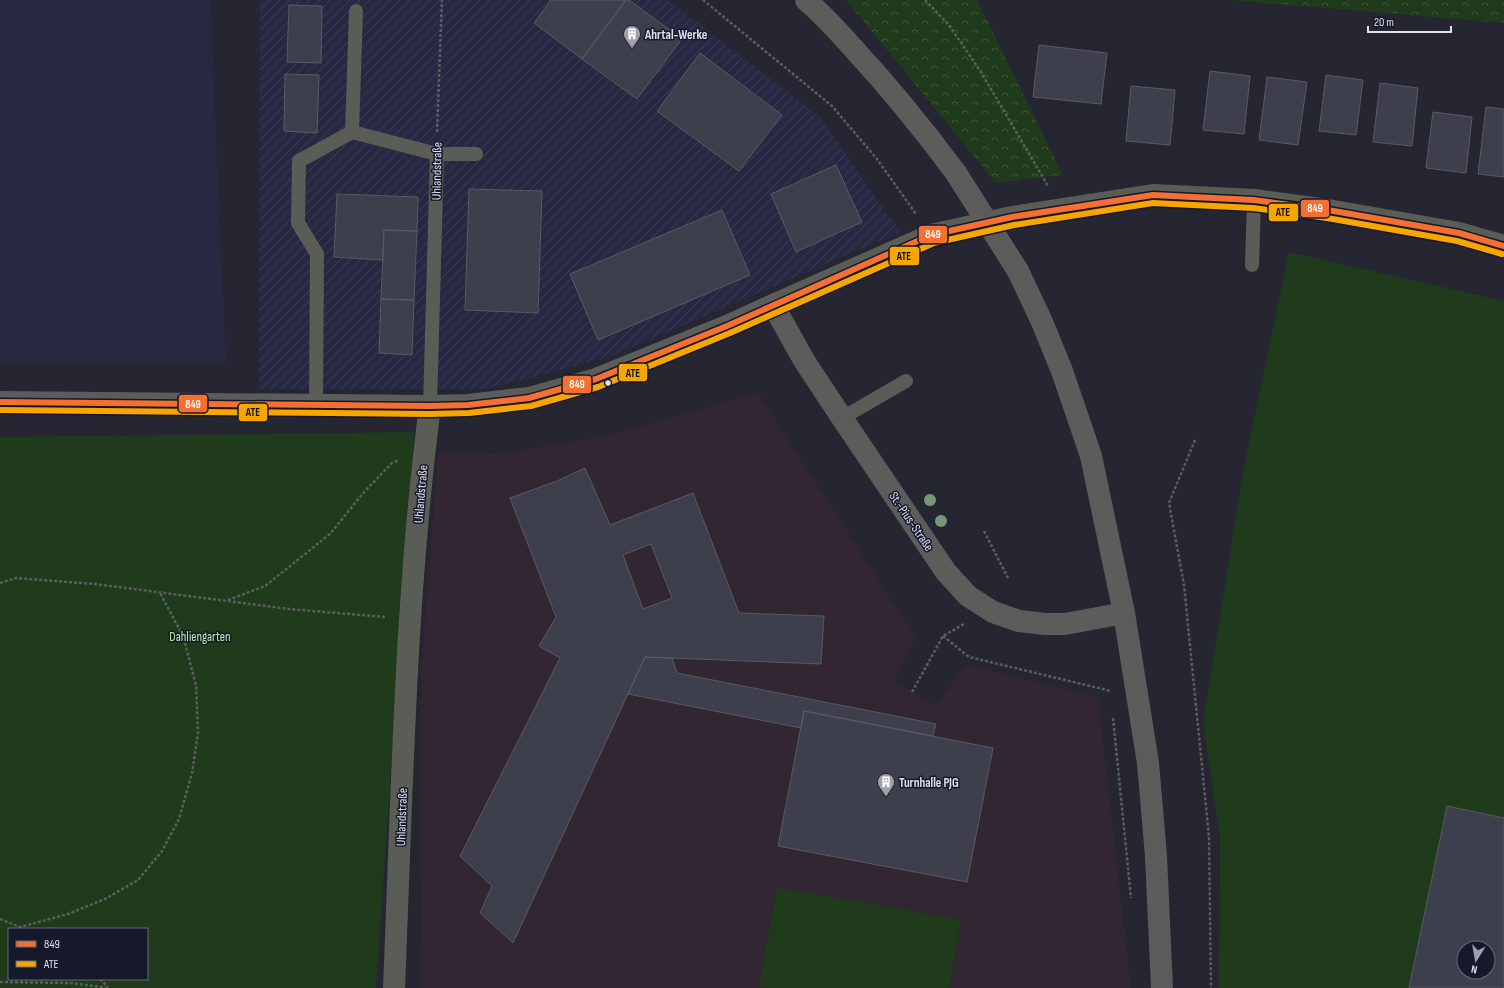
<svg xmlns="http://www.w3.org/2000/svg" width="1504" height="988" viewBox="0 0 1504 988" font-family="'Sofia Sans Condensed',sans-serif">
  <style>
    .industrial { fill: url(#industrial-furrows) }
    .education { fill: #322632 }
    .built { fill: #272942 }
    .forest { fill: url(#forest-crowns) }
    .park { fill: #203a1c; fill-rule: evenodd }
    .building { fill: #3d3f4c; stroke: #595a64; fill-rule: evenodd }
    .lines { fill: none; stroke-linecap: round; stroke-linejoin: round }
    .path { stroke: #5c5d5f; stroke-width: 2.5; stroke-dasharray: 3 2; stroke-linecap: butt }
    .lane { stroke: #5a5c56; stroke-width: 14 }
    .street { stroke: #5a5c56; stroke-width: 22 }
    .secondary { stroke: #5c5d5a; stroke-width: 22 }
    .secondary-bridge { stroke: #5c5d5a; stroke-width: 22 }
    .bus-1-casing { stroke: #16182c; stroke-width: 9 }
    .bus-2-casing { stroke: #16182c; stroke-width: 9 }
    .bus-1 { stroke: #f46f30; stroke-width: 6 }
    .bus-2 { stroke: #f7a600; stroke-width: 6 }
    .tree { fill: #769675 }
    .bus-dot { fill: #dfe1ef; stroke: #16182c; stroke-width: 1.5 }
    .labels { text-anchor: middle; stroke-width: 3; stroke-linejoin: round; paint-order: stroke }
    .poi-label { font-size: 13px; font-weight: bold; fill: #dfe1ef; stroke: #16182c; text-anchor: start }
    .street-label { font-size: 13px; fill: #dfe1ef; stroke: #16182c }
    .park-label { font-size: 13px; fill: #b8f2ad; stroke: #16182c }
    .line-badge { stroke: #16182c; stroke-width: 1.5 }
    .badge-label { font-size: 11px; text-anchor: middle; font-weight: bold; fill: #fff }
    .pale-badge-label { font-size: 11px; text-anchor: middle; font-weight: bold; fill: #111 }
  </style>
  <defs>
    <pattern id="industrial-furrows" width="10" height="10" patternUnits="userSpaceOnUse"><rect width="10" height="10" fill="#272942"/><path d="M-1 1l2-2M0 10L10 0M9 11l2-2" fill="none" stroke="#3c3e54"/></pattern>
    <pattern id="forest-crowns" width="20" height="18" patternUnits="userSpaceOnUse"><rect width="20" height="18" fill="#203a1c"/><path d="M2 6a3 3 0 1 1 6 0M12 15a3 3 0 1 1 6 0" fill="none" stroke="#40563d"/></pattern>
  </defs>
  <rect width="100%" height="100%" fill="#252631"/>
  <path class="industrial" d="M 260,0 L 668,0 L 820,117 L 900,232 L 610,357 L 487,389 L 259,389 Z"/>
  <path class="education" d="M 758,393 L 916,638 L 894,681 L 935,706 L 967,665 L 1098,698 L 1131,988 L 420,988 L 421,672 L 438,453 L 499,454 L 607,436 Z"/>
  <path class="built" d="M 0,0 L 210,0 L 226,362 L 0,362 Z"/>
  <path class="forest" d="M 846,0 L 977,0 L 1063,175 L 996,183 Z
    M 1230,0 L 1504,0 L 1504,23 Z"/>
  <path class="park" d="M 1289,252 L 1504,301 L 1504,988 L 1219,988 L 1220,837 L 1203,723 L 1244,467 ZM 1464,948 L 1488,948 L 1488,972 L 1464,972 Z
    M 414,432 L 376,988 L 0,988 L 0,437 ZM 9,929 L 147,929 L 147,979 L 9,979 Z
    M 777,887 L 961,920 L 949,988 L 771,988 L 759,986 Z"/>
  <path class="building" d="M 551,0 L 626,0 L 582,59 L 534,23 Z
    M 626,0 L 629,0 L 682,39 L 637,99 L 582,59 Z
    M 289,5 L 322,6 L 321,63 L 287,62 Z
    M 1039,45 L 1107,53 L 1101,104 L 1033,97 Z
    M 700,53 L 782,115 L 739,171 L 657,111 Z
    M 1210,71 L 1250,76 L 1244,134 L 1203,130 Z
    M 285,74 L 319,75 L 317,133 L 284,131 Z
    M 1326,75 L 1363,80 L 1356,135 L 1319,131 Z
    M 1267,77 L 1307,82 L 1298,145 L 1259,140 Z
    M 1380,83 L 1418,88 L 1412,146 L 1373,142 Z
    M 1131,86 L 1175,90 L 1170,145 L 1126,141 Z
    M 1486,107 L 1504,109 L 1504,177 L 1478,174 Z
    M 1433,112 L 1472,117 L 1466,173 L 1426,168 Z
    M 836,165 L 862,222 L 796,252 L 771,194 Z
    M 469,189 L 542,191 L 538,313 L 465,310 Z
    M 337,194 L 418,197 L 417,231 L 384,230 L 383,260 L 334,257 Z
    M 722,210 L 750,275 L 598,340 L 570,274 Z
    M 384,230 L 417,231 L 414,300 L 381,299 Z
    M 381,299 L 414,300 L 412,355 L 379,353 Z
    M 585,468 L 610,525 L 693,493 L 739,613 L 824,616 L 821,664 L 645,657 L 513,943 L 480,913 L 492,886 L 460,856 L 560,658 L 539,646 L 556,617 L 510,498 L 557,481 ZM 651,544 L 672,598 L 643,609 L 623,555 Z
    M 645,657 L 672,658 L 677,673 L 936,724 L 933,736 L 804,711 L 801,728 L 628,694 Z
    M 804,711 L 993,748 L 967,882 L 778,846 Z
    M 1447,806 L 1504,818 L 1504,988 L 1409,988 ZM 1464,948 L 1488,948 L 1488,972 L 1464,972 Z"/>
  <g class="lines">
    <path class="path" d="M 703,0 L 832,106 L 877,159 L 916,214
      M 925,0 L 949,25 L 981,72 L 1048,186
      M 437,132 L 442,0
      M 1195,440 L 1169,503 L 1184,585 L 1209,837 L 1211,988
      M 984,531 L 1008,578
      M 0,583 L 16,578 L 95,584 L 289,609 L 385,617
      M 228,600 L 265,586 L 330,534 L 364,492 L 392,463 L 399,460
      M 943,636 L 969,657 L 1111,691
      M 912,692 L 943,636 L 964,624
      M 1113,718 L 1131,898
      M 0,919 L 20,927 L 68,914 L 105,899 L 138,880 L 162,851 L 179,819 L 192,773 L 198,733 L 196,685 L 183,636 L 160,593
      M 100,979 L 108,987
      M 0,982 L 70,983 L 109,988"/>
    <path class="lane" d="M 352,132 L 437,154 L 476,154
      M 1252,265 L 1254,200
      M 316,405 L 317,254 L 298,223 L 299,161 L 352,132 L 356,11
      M 430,406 L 437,154
      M 842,418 L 906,381"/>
    <path class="street" d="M 773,305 L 931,235 L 1012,217 L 1153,195 L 1254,200 L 1328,210 L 1459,233 L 1504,246
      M 394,988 C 402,794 405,599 430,406"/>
    <path class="secondary" d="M 806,0 C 823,15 838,31 853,48 C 890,88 924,130 956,173
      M 1018,271 L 1042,322 L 1062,371 L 1091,456 L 1124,613 L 1148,763 L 1156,856 L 1162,988
      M 0,402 L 430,406 L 468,405 L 529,398 L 596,379 L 727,326 L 773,305 L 805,362 L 842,418 L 946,572 L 968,596 L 993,612 L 1019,621 L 1045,624 L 1065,624 L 1124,613"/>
    <path class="secondary-bridge" d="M 956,173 L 1018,271"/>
    <defs>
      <path id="bus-1" d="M 0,402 L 430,406 L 468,405 L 529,398 L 596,379 L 727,326 L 931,235 L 1012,217 L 1153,195 L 1254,200 L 1328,210 L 1459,233 L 1504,246"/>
      <path id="bus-2" d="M 0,410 L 430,414 L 469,413 L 531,406 L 598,387 L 730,333 L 934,243 L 1014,225 L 1153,203 L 1253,208 L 1327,218 L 1457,241 L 1502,254"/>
    </defs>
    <use href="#bus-1" class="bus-1-casing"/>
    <use href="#bus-2" class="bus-2-casing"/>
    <use href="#bus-1" class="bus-1"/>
    <use href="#bus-2" class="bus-2"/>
  </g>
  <g class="tree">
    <circle cx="930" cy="500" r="6"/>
    <circle cx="941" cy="521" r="6"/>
  </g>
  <defs>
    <symbol id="building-pin" viewBox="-11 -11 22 30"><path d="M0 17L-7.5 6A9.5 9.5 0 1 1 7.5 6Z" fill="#9ea0ac" stroke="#16182c"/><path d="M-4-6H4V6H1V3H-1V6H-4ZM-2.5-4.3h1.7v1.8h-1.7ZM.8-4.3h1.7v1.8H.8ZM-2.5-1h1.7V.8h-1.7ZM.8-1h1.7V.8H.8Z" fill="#fff"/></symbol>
  </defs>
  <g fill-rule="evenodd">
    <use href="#building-pin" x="622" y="24" width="20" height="27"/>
    <use href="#building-pin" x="876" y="772" width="20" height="27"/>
  </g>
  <circle class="bus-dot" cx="608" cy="383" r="3.5"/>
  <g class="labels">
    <g class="poi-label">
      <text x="645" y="39">Ahrtal-Werke</text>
      <text x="899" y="787">Turnhalle PJG</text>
    </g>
    <g class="street-label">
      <text transform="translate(436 171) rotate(-89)" y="5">Uhlandstraße</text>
      <text transform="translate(420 494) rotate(-85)" y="5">Uhlandstraße</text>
      <text transform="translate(912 521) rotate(56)" y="5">St.-Pius-Straße</text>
      <text transform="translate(401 817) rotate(-88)" y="5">Uhlandstraße</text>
    </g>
    <g class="park-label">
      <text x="200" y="641">Dahliengarten</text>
    </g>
  </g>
  <g class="line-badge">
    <rect x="1300" y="199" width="30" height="19" rx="4" fill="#f46f30"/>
    <rect x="1268" y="203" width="31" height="19" rx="4" fill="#f7a600"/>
    <rect x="918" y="225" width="30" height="19" rx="4" fill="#f46f30"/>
    <rect x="889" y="246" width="31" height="20" rx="4" fill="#f7a600"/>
    <rect x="618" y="363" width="30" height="19" rx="4" fill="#f7a600"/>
    <rect x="562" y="375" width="30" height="19" rx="4" fill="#f46f30"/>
    <rect x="178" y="394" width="30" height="19" rx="4" fill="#f46f30"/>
    <rect x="238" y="403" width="30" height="19" rx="4" fill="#f7a600"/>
  </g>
  <g class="badge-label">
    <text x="1315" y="212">849</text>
    <text x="933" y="238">849</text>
    <text x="577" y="388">849</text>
    <text x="193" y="408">849</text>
  </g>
  <g class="pale-badge-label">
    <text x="1283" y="216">ATE</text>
    <text x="904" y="260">ATE</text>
    <text x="633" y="377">ATE</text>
    <text x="253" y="416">ATE</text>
  </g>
  <rect x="8" y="928" width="140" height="52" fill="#16182c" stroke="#66687a"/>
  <rect x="16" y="941" width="20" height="6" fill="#f46f30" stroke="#66687a"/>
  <text x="44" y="948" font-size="12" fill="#dfe1ef">849</text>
  <rect x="16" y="961" width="20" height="6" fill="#f7a600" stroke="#66687a"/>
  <text x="44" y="968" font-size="12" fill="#dfe1ef">ATE</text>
  <g transform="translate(1476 960) rotate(191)"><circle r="19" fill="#16182c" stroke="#66687a"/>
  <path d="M0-3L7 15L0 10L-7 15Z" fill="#9ea0ac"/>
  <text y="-6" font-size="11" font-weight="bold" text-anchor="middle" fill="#dfe1ef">N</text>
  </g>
  <path d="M1368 26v6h83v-6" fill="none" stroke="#dfe1ef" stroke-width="2"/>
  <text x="1374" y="26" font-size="12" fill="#dfe1ef" stroke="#16182c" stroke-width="3" paint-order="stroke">20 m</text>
</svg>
